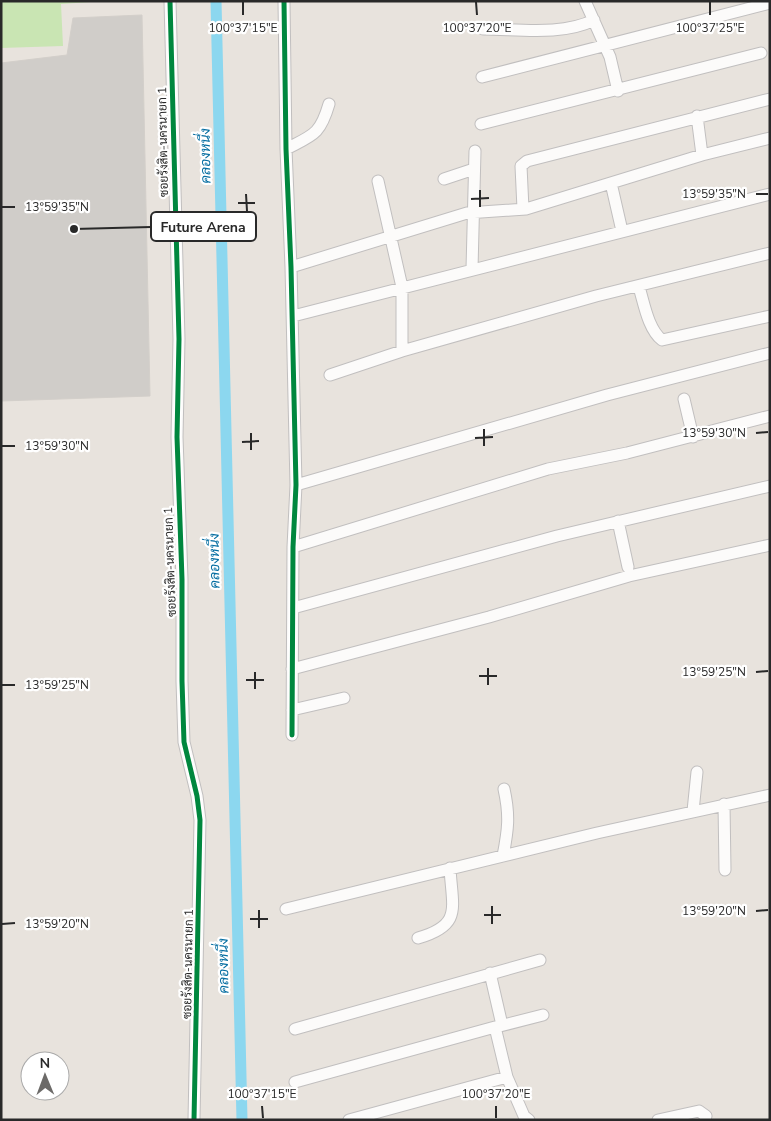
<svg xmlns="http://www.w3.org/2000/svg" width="771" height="1121" viewBox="0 0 771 1121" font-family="'Nunito Sans',Sarabun,sans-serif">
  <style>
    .green { fill: #c9e5b3 }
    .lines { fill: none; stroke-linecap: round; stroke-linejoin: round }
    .canal { stroke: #8cd7ef; stroke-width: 11 }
    .building { fill: #d0cdc9; stroke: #d3cfca }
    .minor-casing { stroke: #c1bfbf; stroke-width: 13 }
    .minor { stroke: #fcfbfa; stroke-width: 11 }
    .cycleway-casing { stroke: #fff; stroke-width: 8 }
    .cycleway { stroke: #00873e; stroke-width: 5 }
    .ticks { fill: none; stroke: #292929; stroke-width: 2 }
    .labels { text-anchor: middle; stroke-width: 4.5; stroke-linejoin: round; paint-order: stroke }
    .street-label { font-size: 12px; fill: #292929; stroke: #fff }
    .water-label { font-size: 14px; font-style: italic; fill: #046da1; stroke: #fff }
    .ticks-label { font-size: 12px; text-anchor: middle; fill: #292929; stroke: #fff; stroke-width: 4.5; stroke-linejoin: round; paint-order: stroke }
    .leader { fill: none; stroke: #292929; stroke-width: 2 }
    .callout-dot { fill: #292929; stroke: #fff; stroke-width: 2 }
    .callout { fill: #fff; stroke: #292929; stroke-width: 2 }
    .callout-label { font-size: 14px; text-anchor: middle; font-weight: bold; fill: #292929 }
  </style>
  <rect width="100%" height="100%" fill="#e8e3dd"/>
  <path class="green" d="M 1,1 L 105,1 L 61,4 L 63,46 L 1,48 Z"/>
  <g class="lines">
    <path class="canal" d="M 216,1 L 242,1120"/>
  </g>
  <path class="building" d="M 142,15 L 150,396 L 1,401 L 1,63 L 67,55 L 73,18 Z"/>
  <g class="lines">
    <defs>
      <path id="minor" d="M 170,1 L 179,339 L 177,437 L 182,579 L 182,681 L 184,742 L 197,796 L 200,820 L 194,1120
        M 284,1 L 286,149 L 291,267 L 296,485 L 293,547 L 292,735
        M 585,1 L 610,57 L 618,91
        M 483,29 C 518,29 562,36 594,20
        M 482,77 L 770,3
        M 481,124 L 761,53
        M 286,149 C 313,135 320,135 329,104
        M 702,155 L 770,138
        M 444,179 L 474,169
        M 611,183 L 622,231
        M 523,209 L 521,166 L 527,161 L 770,99
        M 291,267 L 467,213 L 526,209 L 702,155 L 697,116
        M 472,269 L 475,151
        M 639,287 C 644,303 648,329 662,340 L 770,316
        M 293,316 L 770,194
        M 402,351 L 596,296 L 770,253
        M 330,375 L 402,351 L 402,287 L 378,181
        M 684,399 L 693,437
        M 296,485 L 607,395 L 770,353
        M 618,521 L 628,567
        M 293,547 L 548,469 L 627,453 L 770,416
        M 293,608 L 557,536 L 770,486
        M 292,669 L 489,617 L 629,576 L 770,545
        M 292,710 L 344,698
        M 724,804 L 725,870
        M 693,811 L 697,772
        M 503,856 C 508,830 510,816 504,789
        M 286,909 L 597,833 L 770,795
        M 418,938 C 463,925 452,908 450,868
        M 490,973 L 502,1025
        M 496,1027 L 543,1015
        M 295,1029 L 540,960
        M 295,1082 L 495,1027 L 507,1077 L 524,1116 L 529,1120
        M 349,1120 L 507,1077
        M 658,1120 L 699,1111 L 706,1116 L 705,1120"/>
    </defs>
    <use href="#minor" class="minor-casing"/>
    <use href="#minor" class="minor"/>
    <defs>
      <path id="cycleway" d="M 170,1 L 179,339 L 177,437 L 182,579 L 182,681 L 184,742 L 197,796 L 200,820 L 194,1120
        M 284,1 L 286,149 L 291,267 L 296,485 L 293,547 L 292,735"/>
    </defs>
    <use href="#cycleway" class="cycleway-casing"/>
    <use href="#cycleway" class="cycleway"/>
  </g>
  <path class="ticks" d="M 243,2 L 243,15M 476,2 L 477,15M 710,2 L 710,15M 480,190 L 480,207M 246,194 L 247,211M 756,194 L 768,194M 471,199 L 489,198M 238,203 L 255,203M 2,207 L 15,207M 484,429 L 484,446M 251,433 L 251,450M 756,433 L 768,432M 475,438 L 493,437M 242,442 L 259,441M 2,446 L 15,446M 488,668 L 488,685M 255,672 L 255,689M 756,672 L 768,671M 479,676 L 497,676M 246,680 L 264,680M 2,685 L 15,685M 492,906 L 492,924M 259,910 L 259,928M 756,911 L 768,910M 484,915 L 501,915M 250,919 L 268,919M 2,924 L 15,923M 262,1106 L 263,1118M 496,1106 L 496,1118"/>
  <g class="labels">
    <g class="street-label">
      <text transform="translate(163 142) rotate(-91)" y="4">ซอยรังสิต-นครนายก 1</text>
      <text transform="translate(170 562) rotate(-92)" y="4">ซอยรังสิต-นครนายก 1</text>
      <text transform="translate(188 964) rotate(-89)" y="4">ซอยรังสิต-นครนายก 1</text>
    </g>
    <g class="water-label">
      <text transform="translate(205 156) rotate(-91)" y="5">คลองหนึ่ง</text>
      <text transform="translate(214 561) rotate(-91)" y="5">คลองหนึ่ง</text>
      <text transform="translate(223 966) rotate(-91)" y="5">คลองหนึ่ง</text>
    </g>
  </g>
  <g class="ticks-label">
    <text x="243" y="32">100°37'15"E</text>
    <text x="477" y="32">100°37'20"E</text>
    <text x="710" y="32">100°37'25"E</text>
    <text x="714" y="198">13°59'35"N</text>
    <text x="57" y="211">13°59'35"N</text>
    <text x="714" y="437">13°59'30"N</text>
    <text x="57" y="450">13°59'30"N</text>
    <text x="714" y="676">13°59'25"N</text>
    <text x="57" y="689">13°59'25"N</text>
    <text x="714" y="915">13°59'20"N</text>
    <text x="57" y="928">13°59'20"N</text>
    <text x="262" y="1098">100°37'15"E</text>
    <text x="496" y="1098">100°37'20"E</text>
  </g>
  <path class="leader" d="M74 229L151 227"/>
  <circle class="callout-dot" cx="74" cy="229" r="5"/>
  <rect class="callout" x="151" y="212" width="105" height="29" rx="5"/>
  <g class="callout-label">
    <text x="203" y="232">Future Arena</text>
  </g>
  <rect width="771" height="1121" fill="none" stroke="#292929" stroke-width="5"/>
  <g transform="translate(45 1076) rotate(359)"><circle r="24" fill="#ffffff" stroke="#a9a9a9"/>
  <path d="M0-4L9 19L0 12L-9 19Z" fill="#6c6a68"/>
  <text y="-8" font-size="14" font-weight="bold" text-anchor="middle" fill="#292929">N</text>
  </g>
</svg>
